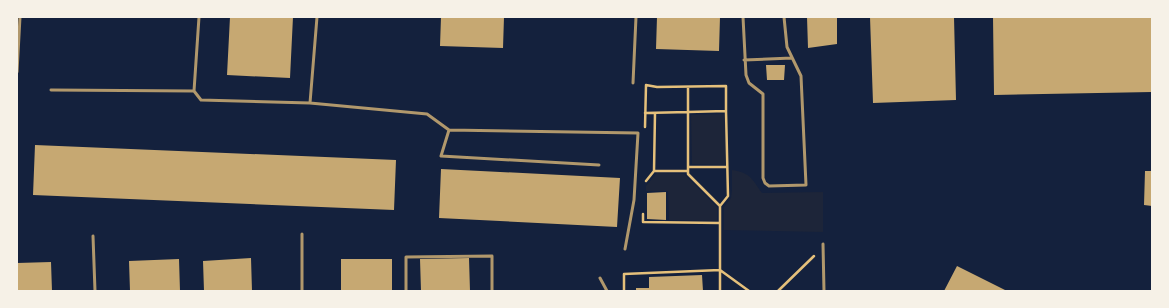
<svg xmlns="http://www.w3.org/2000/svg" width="1169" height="308" viewBox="0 0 1169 308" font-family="'Golos Text',sans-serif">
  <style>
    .green { fill: #1d2539 }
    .building { fill: #c6a872 }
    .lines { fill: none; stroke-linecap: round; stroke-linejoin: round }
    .path { stroke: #e5c07b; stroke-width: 2.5 }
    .service { stroke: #b1986c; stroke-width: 3 }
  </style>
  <rect width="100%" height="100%" fill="#14213d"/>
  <path class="green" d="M 725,114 L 726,165 L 692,164 L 691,115 Z
    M 732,170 C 751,173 751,178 762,193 L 823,192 L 823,232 L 724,230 L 724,207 L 731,198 L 732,190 Z
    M 657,173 L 684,174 L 717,207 L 717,221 L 669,220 L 668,191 L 646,191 L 646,186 Z"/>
  <path class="building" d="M 230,17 L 293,17 L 290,78 L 227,75 Z
    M 441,17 L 504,17 L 503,48 L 440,46 Z
    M 657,17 L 720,17 L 719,51 L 656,49 Z
    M 807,17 L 837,17 L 837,44 L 808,48 Z
    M 870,17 L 954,17 L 956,100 L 873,103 Z
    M 993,17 L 1152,17 L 1152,92 L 994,95 Z
    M 766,65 L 785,65 L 784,80 L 767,80 Z
    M 35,145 L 396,160 L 394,210 L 33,195 Z
    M 441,169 L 620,178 L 617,227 L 439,218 Z
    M 1145,171 L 1152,171 L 1152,206 L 1144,205 Z
    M 666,192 L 666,220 L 647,219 L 647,193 Z
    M 251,258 L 252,291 L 204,291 L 203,261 Z
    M 469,258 L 470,291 L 421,291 L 420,259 Z
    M 179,259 L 180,291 L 130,291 L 129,261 Z
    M 341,259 L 392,259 L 392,291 L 341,291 Z
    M 51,262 L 52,291 L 17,291 L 17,263 Z
    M 957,266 L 1007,291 L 944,291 Z
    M 702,275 L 703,291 L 636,291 L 636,288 L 649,288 L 649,277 Z"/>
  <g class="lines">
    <path class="path" d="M 645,113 L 688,112 L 688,87
      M 645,127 L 646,85 L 657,87 L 726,86 L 726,111
      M 688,167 L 727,167
      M 654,171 L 688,171
      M 646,181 L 654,171 L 655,113
      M 720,206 L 688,174 L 688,112 L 726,111 L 728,196 L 720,206 L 720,291
      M 643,214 L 643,222 L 720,223
      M 624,291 L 624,274 L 720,270 L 749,291
      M 778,291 L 814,256"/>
    <path class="service" d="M 743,17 L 746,75 L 749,83 L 763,94 L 763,178 L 765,183 L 769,186 L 806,185 L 801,76 L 787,47 L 784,17
      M 744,60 L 792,58
      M 17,72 L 20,17
      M 633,83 L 636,17
      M 51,90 L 194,91 L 201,100 L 310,103 L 427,114 L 449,130 L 638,133 L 634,200 L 625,249
      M 194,91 L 199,17
      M 310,103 L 317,17
      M 449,130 L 441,156 L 599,165
      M 302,234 L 302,291
      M 93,236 L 95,291
      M 823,244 L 824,291
      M 600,278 L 607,291
      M 406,291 L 406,257 L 492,256 L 492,291"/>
  </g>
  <rect width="1169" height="308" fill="none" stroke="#f6f1e7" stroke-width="36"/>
</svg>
